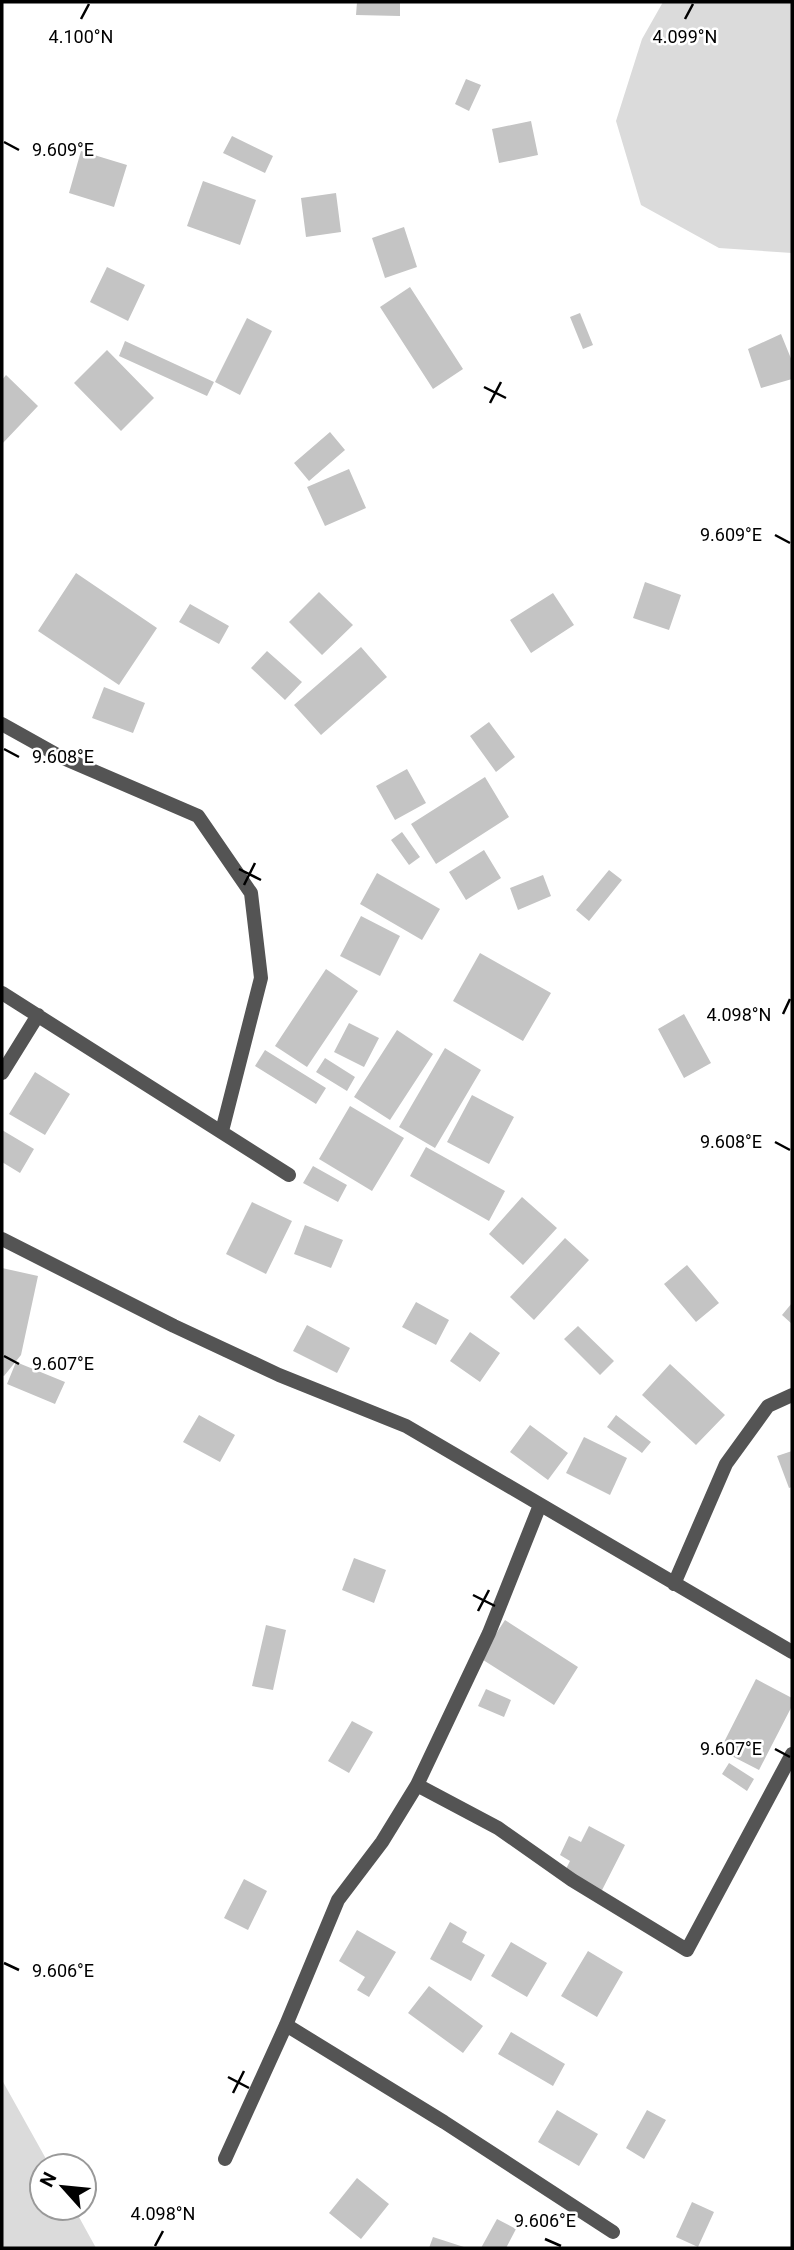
<svg xmlns="http://www.w3.org/2000/svg" width="794" height="2250" viewBox="0 0 794 2250" font-family="Roboto,sans-serif">
  <style>
    .green { fill: #dbdbdb }
    .building { fill: #c4c4c4 }
    .lines { fill: none; stroke-linecap: round; stroke-linejoin: round }
    .minor { stroke: #545454; stroke-width: 14 }
    .ticks { fill: none; stroke: #000; stroke-width: 2.5 }
    .ticks-label { font-size: 18px; text-anchor: middle; fill: #000; stroke: #fff; stroke-width: 5; stroke-linejoin: round; paint-order: stroke }
  </style>
  <rect width="100%" height="100%" fill="#fff"/>
  <path class="green" d="M 663,2 L 792,2 L 792,253 L 719,248 L 641,205 L 616,121 L 642,39 Z
    M 2,2080 L 50,2166 L 42,2166 L 42,2208 L 74,2208 L 96,2248 L 2,2248 Z"/>
  <path class="building" d="M 357,2 L 400,2 L 400,16 L 356,15 Z
    M 466,79 L 481,85 L 469,111 L 455,104 Z
    M 531,121 L 538,155 L 499,163 L 492,129 Z
    M 232,136 L 273,156 L 265,173 L 223,153 Z
    M 81,151 L 127,165 L 114,207 L 69,193 Z
    M 203,181 L 256,200 L 240,245 L 187,226 Z
    M 336,193 L 341,232 L 306,237 L 301,198 Z
    M 404,227 L 417,267 L 385,278 L 372,238 Z
    M 107,267 L 145,285 L 128,321 L 90,302 Z
    M 410,287 L 463,369 L 433,389 L 380,307 Z
    M 580,313 L 593,345 L 583,349 L 570,317 Z
    M 247,318 L 272,331 L 240,395 L 215,382 Z
    M 781,334 L 792,361 L 792,379 L 761,388 L 748,349 Z
    M 125,341 L 214,382 L 207,396 L 119,356 Z
    M 107,350 L 154,398 L 121,431 L 74,383 Z
    M 6,375 L 38,406 L 2,444 L 2,380 Z
    M 330,432 L 345,450 L 309,481 L 294,463 Z
    M 349,469 L 366,508 L 325,526 L 307,487 Z
    M 76,573 L 157,628 L 119,685 L 38,631 Z
    M 645,582 L 681,595 L 669,630 L 633,618 Z
    M 319,592 L 353,625 L 322,655 L 289,622 Z
    M 553,593 L 574,625 L 531,653 L 510,620 Z
    M 190,604 L 229,626 L 219,644 L 179,622 Z
    M 361,647 L 387,677 L 321,735 L 294,705 Z
    M 267,651 L 302,682 L 285,700 L 251,668 Z
    M 104,687 L 145,703 L 133,733 L 92,718 Z
    M 489,722 L 515,757 L 496,772 L 470,736 Z
    M 407,769 L 426,803 L 395,820 L 376,786 Z
    M 485,777 L 509,817 L 436,864 L 411,824 Z
    M 402,832 L 420,857 L 409,865 L 391,840 Z
    M 484,850 L 501,878 L 466,900 L 449,872 Z
    M 609,870 L 622,880 L 589,921 L 576,910 Z
    M 377,873 L 440,909 L 422,940 L 360,904 Z
    M 543,875 L 551,896 L 518,910 L 510,888 Z
    M 361,916 L 400,936 L 380,976 L 340,956 Z
    M 480,953 L 551,993 L 523,1041 L 453,1001 Z
    M 326,969 L 358,991 L 307,1067 L 275,1046 Z
    M 684,1014 L 711,1063 L 684,1078 L 658,1029 Z
    M 349,1023 L 379,1038 L 364,1067 L 334,1052 Z
    M 397,1030 L 433,1054 L 390,1120 L 354,1097 Z
    M 445,1048 L 481,1070 L 435,1148 L 399,1127 Z
    M 265,1050 L 326,1088 L 316,1104 L 255,1066 Z
    M 325,1058 L 355,1077 L 347,1091 L 316,1072 Z
    M 35,1072 L 70,1094 L 45,1135 L 9,1114 Z
    M 472,1095 L 514,1117 L 489,1164 L 447,1142 Z
    M 350,1106 L 404,1138 L 372,1191 L 319,1159 Z
    M 2,1130 L 34,1149 L 20,1173 L 2,1162 Z
    M 426,1147 L 505,1191 L 489,1221 L 410,1176 Z
    M 313,1166 L 347,1185 L 338,1202 L 303,1183 Z
    M 522,1197 L 557,1228 L 523,1265 L 489,1234 Z
    M 252,1202 L 292,1221 L 266,1274 L 226,1254 Z
    M 305,1225 L 343,1240 L 331,1268 L 294,1254 Z
    M 565,1238 L 589,1260 L 534,1320 L 510,1297 Z
    M 687,1265 L 719,1303 L 696,1322 L 664,1284 Z
    M 2,1268 L 38,1276 L 21,1355 L 4,1376 L 2,1375 Z
    M 416,1302 L 449,1320 L 436,1345 L 402,1327 Z
    M 792,1303 L 792,1324 L 782,1315 Z
    M 307,1325 L 350,1348 L 337,1373 L 293,1351 Z
    M 578,1326 L 614,1361 L 600,1375 L 564,1339 Z
    M 470,1332 L 500,1353 L 480,1382 L 450,1361 Z
    M 16,1362 L 65,1382 L 55,1404 L 7,1384 Z
    M 670,1364 L 725,1415 L 696,1445 L 642,1395 Z
    M 199,1415 L 235,1435 L 220,1462 L 183,1442 Z
    M 616,1415 L 651,1442 L 642,1453 L 607,1427 Z
    M 530,1425 L 568,1453 L 548,1480 L 510,1452 Z
    M 584,1437 L 627,1458 L 610,1495 L 566,1473 Z
    M 792,1451 L 792,1487 L 789,1488 L 777,1456 Z
    M 354,1558 L 386,1570 L 374,1603 L 342,1590 Z
    M 505,1620 L 578,1667 L 554,1705 L 480,1658 Z
    M 266,1625 L 286,1630 L 273,1690 L 252,1686 Z
    M 756,1679 L 792,1698 L 792,1706 L 759,1770 L 720,1750 Z
    M 486,1689 L 511,1700 L 504,1717 L 478,1706 Z
    M 352,1721 L 373,1732 L 349,1773 L 328,1761 Z
    M 729,1763 L 754,1779 L 747,1791 L 722,1774 Z
    M 589,1826 L 625,1845 L 599,1896 L 562,1877 L 570,1861 L 560,1855 L 569,1836 L 581,1842 Z
    M 244,1879 L 267,1891 L 248,1930 L 224,1918 Z
    M 450,1922 L 467,1932 L 462,1942 L 485,1955 L 471,1981 L 430,1959 Z
    M 357,1930 L 396,1952 L 369,1997 L 357,1990 L 365,1977 L 339,1961 Z
    M 511,1942 L 547,1963 L 527,1997 L 491,1976 Z
    M 588,1951 L 623,1972 L 597,2017 L 561,1996 Z
    M 429,1986 L 483,2026 L 463,2053 L 408,2013 Z
    M 511,2032 L 565,2064 L 553,2086 L 498,2054 Z
    M 557,2110 L 598,2134 L 579,2166 L 538,2142 Z
    M 647,2110 L 666,2120 L 644,2159 L 626,2148 Z
    M 357,2178 L 389,2204 L 361,2239 L 329,2213 Z
    M 692,2202 L 714,2212 L 698,2247 L 676,2237 Z
    M 497,2219 L 516,2229 L 506,2248 L 481,2248 Z
    M 433,2237 L 467,2248 L 429,2248 Z"/>
  <g class="lines">
    <path class="minor" d="M 2,724 L 61,757 L 198,816 L 251,893 L 261,978 L 222,1131
      M 2,993 L 289,1175
      M 2,1073 L 38,1015
      M 2,1239 L 174,1326 L 279,1375 L 406,1426 L 792,1652
      M 674,1584 L 726,1464 L 768,1406 L 792,1395
      M 417,1785 L 498,1828 L 572,1880 L 687,1950 L 792,1754
      M 286,2025 L 444,2122 L 613,2232
      M 225,2159 L 286,2025 L 338,1900 L 382,1842 L 417,1785 L 489,1633 L 540,1505"/>
  </g>
  <path class="ticks" d="M 81,19 L 89,4M 685,19 L 693,4M 4,142 L 19,150M 484,387 L 506,398M 490,403 L 501,382M 775,535 L 790,543M 4,749 L 19,757M 239,869 L 261,880M 244,885 L 255,863M 783,1014 L 790,999M 775,1142 L 790,1150M 4,1356 L 19,1364M 473,1595 L 495,1606M 478,1611 L 489,1590M 775,1749 L 790,1757M 4,1963 L 19,1970M 228,2077 L 249,2088M 233,2093 L 244,2071M 545,2239 L 561,2246M 155,2246 L 163,2231"/>
  <g class="ticks-label">
    <text x="81" y="43">4.100°N</text>
    <text x="685" y="43">4.099°N</text>
    <text x="63" y="156">9.609°E</text>
    <text x="731" y="541">9.609°E</text>
    <text x="63" y="763">9.608°E</text>
    <text x="739" y="1021">4.098°N</text>
    <text x="731" y="1148">9.608°E</text>
    <text x="63" y="1370">9.607°E</text>
    <text x="731" y="1755">9.607°E</text>
    <text x="63" y="1977">9.606°E</text>
    <text x="163" y="2220">4.098°N</text>
    <text x="545" y="2227">9.606°E</text>
  </g>
  <rect width="794" height="2250" fill="none" stroke="#000000" stroke-width="7"/>
  <g transform="translate(63 2187) rotate(297)"><circle r="33" fill="#ffffff" stroke="#999999" stroke-width="2"/>
  <path d="M0-5L12 26L0 18L-12 26Z" fill="#000000"/>
  <text y="-10" font-size="19" font-weight="bold" text-anchor="middle" fill="#000000">N</text>
  </g>
</svg>
